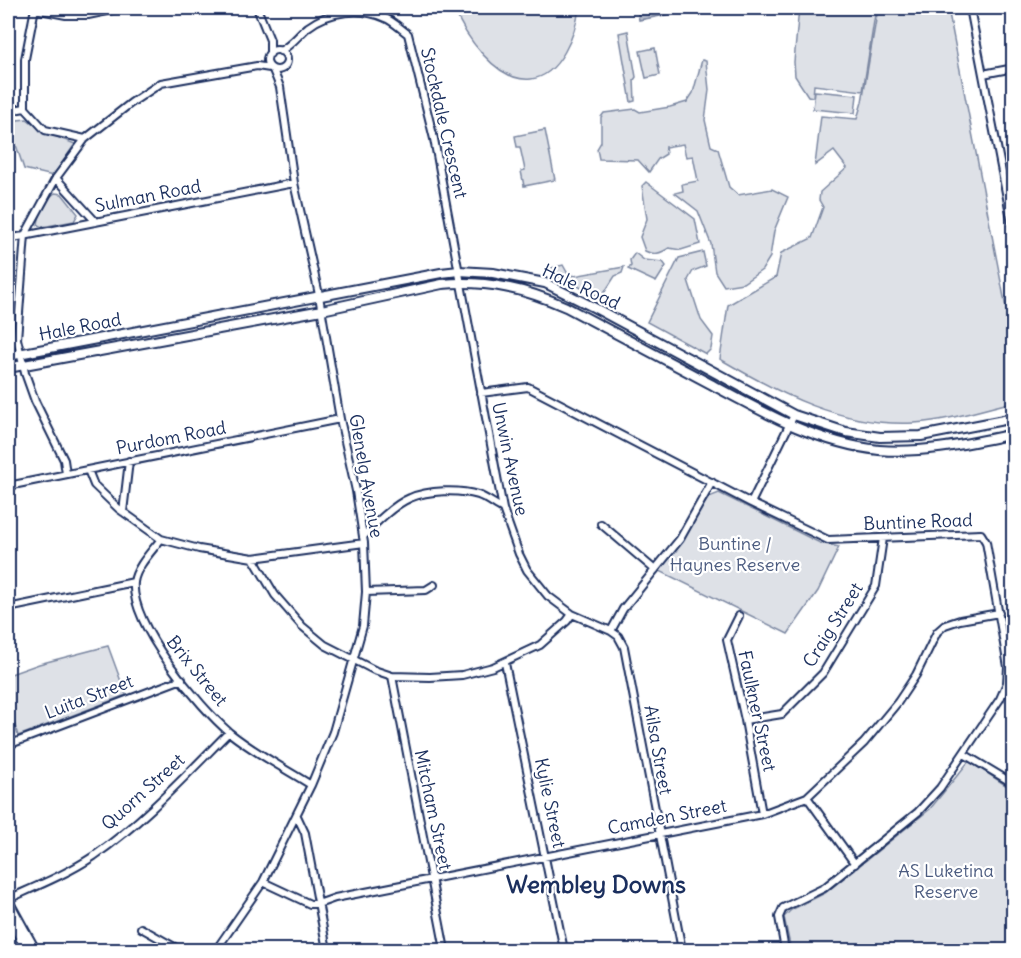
<svg xmlns="http://www.w3.org/2000/svg" width="1021" height="958" viewBox="0 0 1021 958" font-family="Delius,sans-serif">
  <style>
    .green { fill: #dee1e7; stroke: #7c88a2; stroke-width: 1.5 }
    .water { fill: #b5bbca; stroke: #77839f; stroke-width: 1.5 }
    .lines { fill: none; stroke-linecap: round; stroke-linejoin: round }
    .minor-casing { stroke: #1b2f5e; stroke-width: 10 }
    .major-casing { stroke: #1b2f5e; stroke-width: 12 }
    .minor { stroke: #fff; stroke-width: 6 }
    .major { stroke: #fff; stroke-width: 8 }
    .labels { text-anchor: middle; stroke-width: 4.5; stroke-linejoin: round; paint-order: stroke }
    .street-label { font-size: 18px; fill: #1b2f5e; stroke: #fff }
    .park-label { font-size: 18px; fill: #4c5c80; stroke: #fff }
    .district-label { font-size: 24px; font-weight: bold; fill: #1b2f5e; stroke: #fff }
  </style>
  <rect width="100%" height="100%" fill="#fff"/>
  <filter id="ink" filterUnits="userSpaceOnUse"><feTurbulence type="fractalNoise" baseFrequency=".0167" numOctaves="2"/><feDisplacementMap in="SourceGraphic" scale="12" xChannelSelector="R" yChannelSelector="G"/><feConvolveMatrix kernelMatrix="1 2 1 2 8 2 1 2 1" color-interpolation-filters="sRGB"/></filter>
  <g filter="url(#ink)">
    <path class="green" d="M 454,8 L 579,8 C 576,33 560,76 531,79 C 497,83 464,35 454,8 Z
      M 799,8 L 876,8 L 863,91 L 814,85 L 813,97 L 808,96 L 795,76 L 794,62 Z
      M 878,8 L 948,8 L 1013,344 L 1013,402 C 981,410 947,421 914,423 C 843,427 780,394 720,359 L 728,305 L 776,277 L 781,253 L 812,238 L 823,207 L 819,200 L 820,192 L 847,168 L 834,151 L 815,165 L 821,116 L 857,119 L 862,102 Z
      M 628,31 L 636,77 L 634,80 L 635,101 L 631,102 L 619,33 Z
      M 655,48 L 660,75 L 646,78 L 640,51 Z
      M 702,60 L 706,61 L 709,90 L 705,120 L 711,146 L 718,149 L 729,187 L 738,195 L 772,189 L 788,197 L 774,231 L 770,257 L 762,270 L 743,283 L 724,286 L 715,272 L 711,244 L 698,211 L 675,193 L 683,191 L 682,184 L 698,181 L 693,156 L 686,157 L 683,144 L 665,147 L 666,154 L 658,159 L 649,172 L 638,160 L 599,159 L 597,149 L 601,142 L 601,117 L 604,113 L 635,109 L 640,112 L 670,107 L 687,102 L 693,93 Z
      M 815,91 L 857,95 L 855,113 L 813,109 Z
      M 27,119 L 44,132 L 75,144 L 53,176 L 24,169 L 8,121 Z
      M 545,130 L 555,180 L 524,186 L 521,171 L 525,170 L 520,147 L 517,147 L 515,136 Z
      M 646,182 L 695,219 L 700,244 L 681,250 L 669,248 C 661,253 654,256 645,251 L 640,237 L 647,219 L 642,186 Z
      M 55,193 L 62,194 L 78,214 L 74,221 L 42,227 L 38,225 C 39,214 46,199 55,193 Z
      M 703,252 L 706,266 L 693,271 L 688,280 L 701,320 L 713,336 L 711,349 L 706,354 L 647,322 L 679,258 Z
      M 635,253 L 644,260 L 663,262 L 666,266 L 656,282 L 628,269 L 631,266 L 630,260 Z
      M 563,265 L 568,274 L 572,273 L 574,276 L 624,267 L 622,273 L 615,276 L 601,298 L 552,273 L 551,268 Z
      M 719,493 L 820,543 L 839,547 L 818,591 L 788,634 L 660,571 L 709,497 Z
      M 108,646 L 126,695 L 18,736 L 8,702 L 8,675 L 39,664 Z
      M 969,761 L 1013,790 L 1013,950 L 791,950 L 784,917 L 791,910 L 825,893 L 930,809 Z"/>
    <path class="water" d="M 637,8 L 686,8 L 687,11 L 639,20 Z"/>
    <g class="lines">
      <defs>
        <path id="minor" d="M 35,8 L 25,59 L 25,108 L 45,130 L 85,139
          M 257,8 L 270,40 L 270,54
          M 970,8 L 1014,234
          M 35,9 L 66,15 L 88,15 L 122,8
          M267 60a10 10 0 1 1 20 0a10 10 0 1 1-20 0Z
          M 280,51 C 292,45 298,35 308,27 C 329,11 361,7 385,18 C 393,21 401,29 408,34 L 434,139 L 503,509 L 519,554 L 527,570 L 548,596 L 572,614 L 611,631 L 618,636 L 624,647 L 682,950
          M 983,74 L 1014,68
          M 8,111 L 25,108
          M 56,178 L 96,222
          M 8,239 L 294,183
          M 481,393 L 528,387 L 751,503 L 828,540 L 981,534 L 986,542 L 1008,667 L 1007,683 L 1000,699 L 940,788 L 918,812 L 824,888 L 783,908 L 779,917 L 785,950
          M 88,470 L 94,485 L 119,509 L 161,539 L 199,549 L 253,558 L 364,543
          M 66,474 L 64,460 L 35,401 L 25,373 L 17,339 L 25,235 L 56,178 L 85,139 L 131,103 L 161,83 L 257,66 L 270,68
          M 8,486 L 340,419
          M 751,503 L 794,415
          M 123,512 L 129,461
          M 601,524 L 655,570
          M 363,537 C 373,525 395,504 410,498 C 428,490 459,489 478,495 C 487,498 495,505 503,509
          M 161,539 C 152,551 136,567 134,582 C 130,624 199,707 230,733 C 255,753 284,768 311,785
          M 253,558 L 275,595 L 302,626 L 325,645 L 374,670 L 392,676 L 430,677 L 462,675 L 493,667 L 540,645 L 567,621 L 572,614
          M 366,592 L 426,590 L 434,585
          M 8,608 L 134,582
          M 739,616 L 727,640 L 745,720 L 762,814
          M 611,631 L 623,609 L 680,539 L 712,482
          M 1004,644 L 1014,642
          M 505,663 L 564,950
          M 392,676 L 445,950
          M 745,720 L 782,714 L 823,673 L 876,586 L 883,538
          M 8,745 L 182,679
          M 964,754 L 1014,784
          M 807,797 L 855,864
          M 297,816 L 305,833 L 327,950
          M 263,882 L 310,904 L 318,904 L 335,898 L 762,814 L 807,797 L 864,743 L 898,702 L 916,675 L 937,632 L 945,625 L 960,620 L 999,613
          M 8,899 C 37,886 67,874 94,856 C 144,821 186,775 229,732
          M 141,928 L 180,950
          M 216,950 L 263,882 L 311,785 L 333,732 L 363,626 L 366,592 L 364,543 L 356,491 L 340,419 L 318,290 L 294,183 L 280,87 L 273,70"/>
        <path id="major" d="M 8,356 L 441,273 L 459,271 L 493,273 L 545,283 L 595,308 L 794,415 L 846,432 L 880,437 L 921,436 L 1014,418
          M 8,368 L 322,310 L 442,284 C 487,280 526,289 566,307 C 613,332 660,357 707,382 C 761,411 816,443 879,450 C 924,454 970,443 1014,434
          M 8,901 L 35,950
          M 8,915 L 27,950"/>
      </defs>
      <use href="#minor" class="minor-casing"/>
      <use href="#major" class="major-casing"/>
      <use href="#minor" class="minor"/>
      <use href="#major" class="major"/>
    </g>
  </g>
  <g class="labels">
    <g class="street-label">
      <text transform="translate(444 123) rotate(77)" y="6">Stockdale Crescent</text>
      <text transform="translate(148 196) rotate(-11)" y="6">Sulman Road</text>
      <text transform="translate(581 287) rotate(25)" y="6">Hale Road</text>
      <text transform="translate(80 327) rotate(-11)" y="6">Hale Road</text>
      <text transform="translate(171 438) rotate(-11)" y="6">Purdom Road</text>
      <text transform="translate(510 459) rotate(78)" y="6">Unwin Avenue</text>
      <text transform="translate(366 476) rotate(80)" y="6">Glenelg Avenue</text>
      <text transform="translate(918 522) rotate(-2)" y="6">Buntine Road</text>
      <text transform="translate(833 625) rotate(-58)" y="6">Craig Street</text>
      <text transform="translate(197 671) rotate(51)" y="6">Brix Street</text>
      <text transform="translate(89 697) rotate(-21)" y="6">Luita Street</text>
      <text transform="translate(757 711) rotate(78)" y="6">Faulkner Street</text>
      <text transform="translate(658 750) rotate(80)" y="6">Ailsa Street</text>
      <text transform="translate(143 792) rotate(-42)" y="6">Quorn Street</text>
      <text transform="translate(550 803) rotate(78)" y="6">Kylie Street</text>
      <text transform="translate(433 810) rotate(78)" y="6">Mitcham Street</text>
      <text transform="translate(667 817) rotate(-11)" y="6">Camden Street</text>
    </g>
    <g class="park-label">
      <text x="735" y="550">Buntine /<tspan x="735" dy="21">Haynes Reserve</tspan></text>
      <text x="946" y="877">AS Luketina<tspan x="946" dy="21">Reserve</tspan></text>
    </g>
    <g class="district-label">
      <text x="596" y="893">Wembley Downs</text>
    </g>
  </g>
  <rect width="1021" height="958" fill="none" stroke="#fff" stroke-width="30"/>
  <rect x="15" y="15" width="991" height="928" fill="none" stroke="#1b2f5e" stroke-width="2" filter="url(#ink)"/>
</svg>
